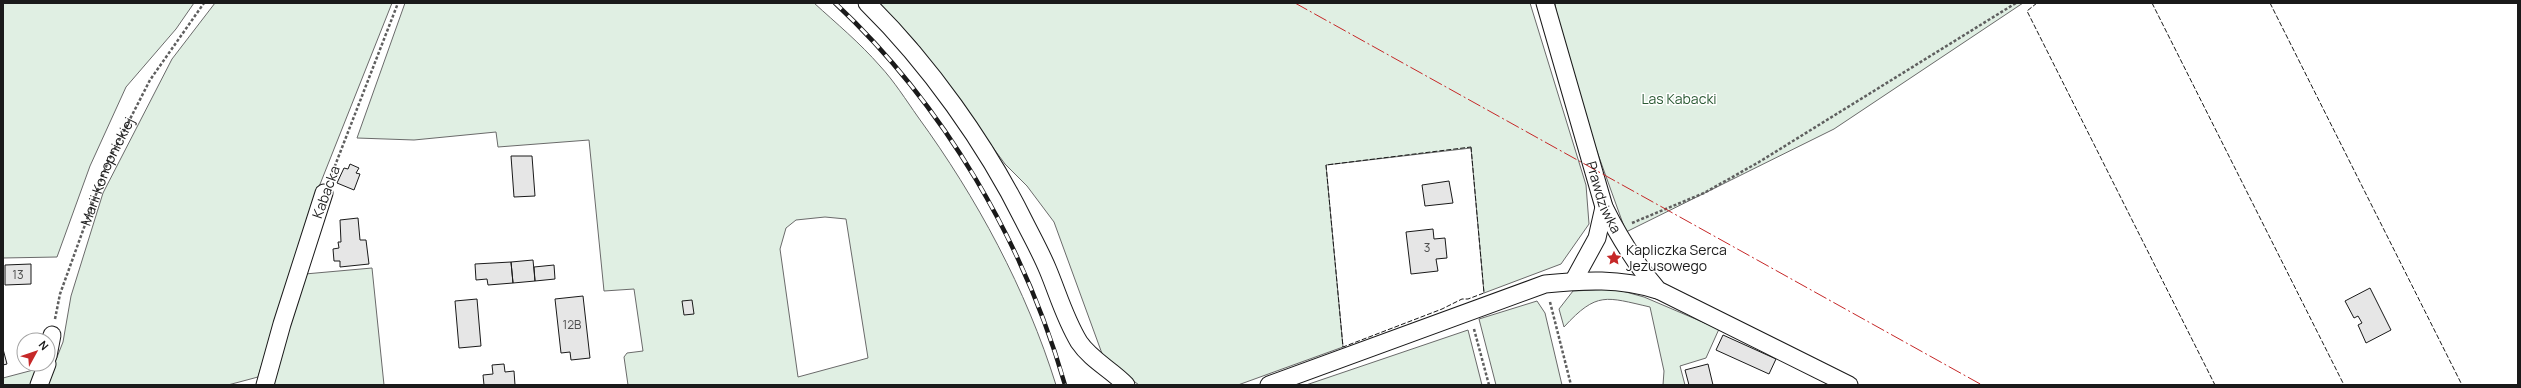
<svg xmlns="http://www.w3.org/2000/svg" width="2521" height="388" viewBox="0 0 2521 388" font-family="Manrope,sans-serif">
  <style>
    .green { fill: #e0efe3; stroke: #6a6a6a; fill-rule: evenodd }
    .building { fill: #e6e6e6; stroke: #1a1a1a }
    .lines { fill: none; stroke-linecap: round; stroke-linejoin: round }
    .street-casing { stroke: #1a1a1a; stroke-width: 19 }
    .path { stroke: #5f5f5f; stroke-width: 2.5; stroke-dasharray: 3 2; stroke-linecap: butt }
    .street { stroke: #fff; stroke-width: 17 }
    .rail-casing { stroke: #1a1a1a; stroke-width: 4.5 }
    .rail { stroke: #fff; stroke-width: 3; stroke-dasharray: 9; stroke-linecap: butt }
    .fence { stroke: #1a1a1a; stroke-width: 1; stroke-dasharray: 5 2; stroke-linecap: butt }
    .power { stroke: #c62828; stroke-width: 1; stroke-dasharray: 14 3 2 3; stroke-linecap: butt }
    .labels { text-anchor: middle; stroke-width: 3; stroke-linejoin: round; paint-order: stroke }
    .number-label { font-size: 12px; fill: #4d4d4d }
    .park-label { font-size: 14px; fill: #2b5a34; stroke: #fff }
    .street-label { font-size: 14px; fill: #1a1a1a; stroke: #fff }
    .poi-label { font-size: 14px; fill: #1a1a1a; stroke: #fff; text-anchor: start }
  </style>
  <rect width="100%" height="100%" fill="#fff"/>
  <path class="green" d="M 3,3 L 194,3 L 176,29 L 126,87 L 90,166 L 57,257 L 3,258 Z
    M 215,3 L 392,3 L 309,212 L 258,377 L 228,385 L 46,385 L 63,342 L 71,296 L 103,193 L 172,59 Z
    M 405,3 L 814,3 C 836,23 860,43 880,66 C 894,81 906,100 918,117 C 977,198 1026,289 1056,385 L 628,385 L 624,357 L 627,353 L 643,351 L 634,289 L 604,291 L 589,140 L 498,147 L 496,132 L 414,140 L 357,138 ZM 825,217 L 846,219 L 868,358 L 798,377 L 780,249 L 786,228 L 796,220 Z
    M 879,3 L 1530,3 L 1586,185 L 1589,224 L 1561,264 L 1484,293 L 1471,148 L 1326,165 L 1343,347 L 1238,385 L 1139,385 L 1104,359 L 1054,222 L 1027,186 L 1005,164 L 915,41 Z
    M 1555,3 L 2023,3 L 1834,129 L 1626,232 L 1563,57 Z
    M 372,268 L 384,385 L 271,385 L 305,274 Z
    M 1615,289 L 1644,297 L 1719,329 L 1706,358 L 1680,366 L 1685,385 L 1663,385 L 1664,371 L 1650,307 C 1606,297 1597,291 1564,327 L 1559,309 L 1573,291 Z
    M 1537,301 L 1545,313 L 1562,385 L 1496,385 L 1479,319 Z
    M 1468,330 L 1482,385 L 1306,385 Z
    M 37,369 L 31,385 L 3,385 L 3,378 Z"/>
  <path class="building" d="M 511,156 L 532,156 L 535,196 L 514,197 Z
    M 350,164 L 359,168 L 356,173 L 360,174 L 354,190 L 337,183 L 344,168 L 348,169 Z
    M 1449,181 L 1453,203 L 1425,206 L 1422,185 Z
    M 358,218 L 360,240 L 366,240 L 369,264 L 340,267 L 340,261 L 334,261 L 333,249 L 339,248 L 338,242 L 341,242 L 340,220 Z
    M 1433,229 L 1434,239 L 1445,238 L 1447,258 L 1436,259 L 1438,271 L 1411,274 L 1406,232 Z
    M 533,260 L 535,281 L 513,283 L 511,262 Z
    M 511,262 L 513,283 L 488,285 L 487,279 L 476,280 L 475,264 Z
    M 31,264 L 31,284 L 5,285 L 5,265 Z
    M 554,265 L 555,279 L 535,281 L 534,267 Z
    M 2370,288 L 2391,330 L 2366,343 L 2358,325 L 2362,323 L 2358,316 L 2354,318 L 2345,301 Z
    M 583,296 L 590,358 L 571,360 L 570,352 L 561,353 L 555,299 Z
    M 477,299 L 481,346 L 459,348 L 455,301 Z
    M 692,300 L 694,314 L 684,315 L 682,301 Z
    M 1723,335 L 1776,359 L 1769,374 L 1716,350 Z
    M 3,349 L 7,364 L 3,365 Z
    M 504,364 L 505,372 L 514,371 L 515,385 L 484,385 L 483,375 L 493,374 L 492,365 Z
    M 1708,364 L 1713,385 L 1689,385 L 1685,370 Z"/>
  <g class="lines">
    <defs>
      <g id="street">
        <path d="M 867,3 C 928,63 986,144 1024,221 C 1032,237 1041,253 1048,270 C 1058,294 1065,319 1079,342 C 1091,360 1112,370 1126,385"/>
        <path id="s2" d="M 1545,3 L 1604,207 C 1619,237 1636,265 1658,290 L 1849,385"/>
        <path d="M 1574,280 L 1597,238 L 1604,207"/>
        <path d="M 48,356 L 52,335"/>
        <path d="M 39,385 L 47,364"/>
        <path d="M 265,385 L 282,324 L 324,193"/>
        <path d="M 1269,385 L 1545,284 C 1584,280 1620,278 1657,290"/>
      </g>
    </defs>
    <use href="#street" class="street-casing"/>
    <g class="path">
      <path d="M 331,176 L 398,3"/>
      <path d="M 1632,223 L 1704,193 L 1759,162 L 2016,3"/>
      <path d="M 1550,302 L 1571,385"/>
      <path id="s1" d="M 55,319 L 60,294 L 107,164 L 150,80 L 204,3"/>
      <path d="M 1474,329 L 1489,385"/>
    </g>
    <use href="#street" class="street"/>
    <defs>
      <path id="rail" d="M 835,3 C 944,105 1024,242 1065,385"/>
    </defs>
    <use href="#rail" class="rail-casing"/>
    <use href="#rail" class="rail"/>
    <path class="fence" d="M 2037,3 L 2027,11 L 2215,385
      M 2152,3 L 2344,385
      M 2270,3 L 2462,385
      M 1471,147 L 1484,293 L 1468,299 L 1462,299 L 1442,309 L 1343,347 L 1326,165 Z"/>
    <path class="power" d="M 1295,3 L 1982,385"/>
  </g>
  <defs>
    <symbol id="sight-bare" viewBox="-9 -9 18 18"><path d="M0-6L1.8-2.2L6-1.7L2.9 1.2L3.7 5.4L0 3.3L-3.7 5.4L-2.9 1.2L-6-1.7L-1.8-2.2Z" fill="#c62828" stroke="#fff" stroke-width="2.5" paint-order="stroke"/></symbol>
  </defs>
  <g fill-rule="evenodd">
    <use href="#sight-bare" x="1603" y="247" width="22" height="22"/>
  </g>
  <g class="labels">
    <g class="number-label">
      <text x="1427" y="252">3</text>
      <text x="18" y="279">13</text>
      <text x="572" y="329">12B</text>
    </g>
    <g class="park-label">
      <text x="1679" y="104">Las Kabacki</text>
    </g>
    <g class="street-label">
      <text dy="5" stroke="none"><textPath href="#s1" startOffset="157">Marii Konopnickiej</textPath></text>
      <text transform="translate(326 192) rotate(-70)" y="5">Kabacka</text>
      <text dy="5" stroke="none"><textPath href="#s2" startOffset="203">Prawdziwka</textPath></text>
    </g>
    <g class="poi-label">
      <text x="1626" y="255">Kapliczka Serca<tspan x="1626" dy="16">Jezusowego</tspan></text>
    </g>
  </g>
  <rect width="2521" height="388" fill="none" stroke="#1a1a1a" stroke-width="8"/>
  <g transform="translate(36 352) rotate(50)"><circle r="19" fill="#ffffff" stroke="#a3a3a3"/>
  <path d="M0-3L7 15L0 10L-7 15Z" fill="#c62828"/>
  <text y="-6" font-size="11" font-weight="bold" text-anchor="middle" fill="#1a1a1a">N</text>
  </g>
</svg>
